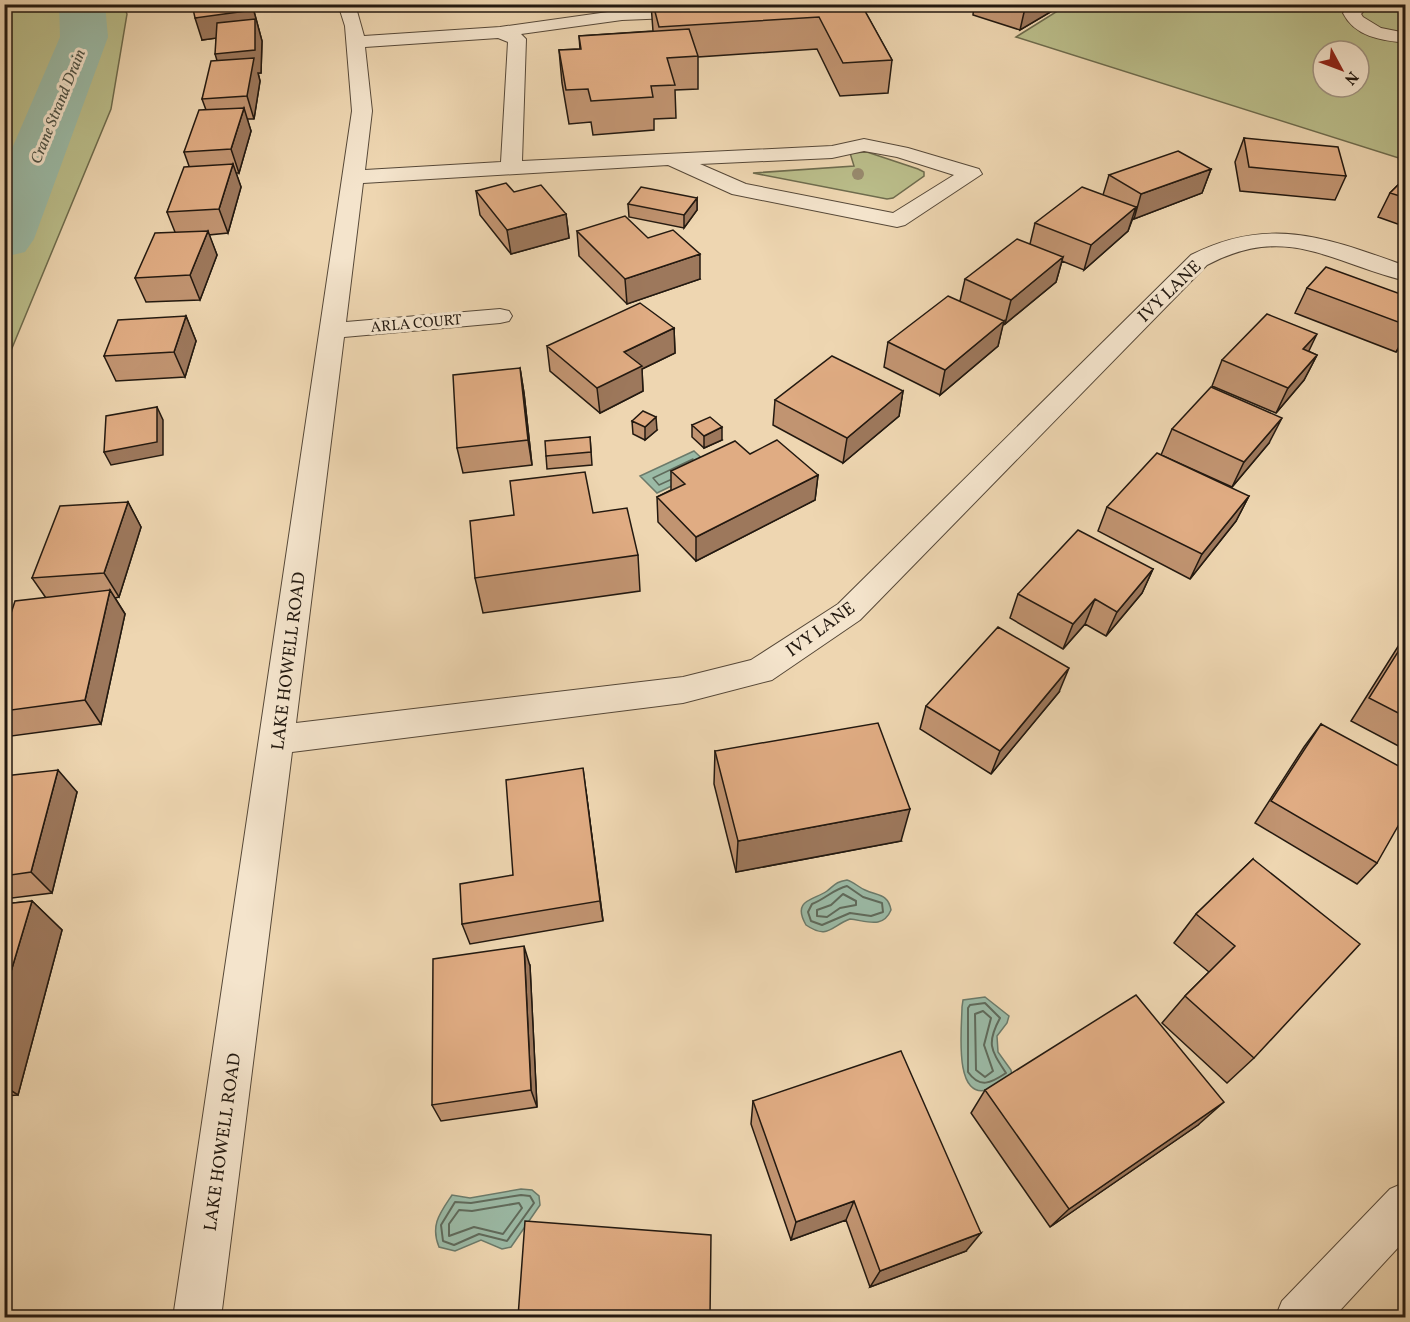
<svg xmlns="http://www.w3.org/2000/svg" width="1410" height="1322" viewBox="0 0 1410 1322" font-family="Vollkorn,serif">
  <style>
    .green { fill: #babd8a; stroke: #6e6b4d; stroke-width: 1.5; fill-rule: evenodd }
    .water { fill: #9bbaa6; stroke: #6b7a6a; stroke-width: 1.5 }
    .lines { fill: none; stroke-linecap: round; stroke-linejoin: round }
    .shore-far1 { stroke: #5f6a5b; stroke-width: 1.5 }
    .shore { stroke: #5f6a5b; stroke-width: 2 }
    .river { fill: #9bbaa6; fill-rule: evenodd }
    .minor-casing { stroke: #564838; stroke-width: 2 }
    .minor { fill: #f4e4cc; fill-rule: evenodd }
    .tree { fill: #97896d }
    .wall { fill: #c19471; stroke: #231910; stroke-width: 1.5 }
    .shaded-wall { fill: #9d785c; stroke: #231910; stroke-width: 1.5 }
    .building { fill: #e0ac83; stroke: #231910; stroke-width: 1.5 }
    .labels { text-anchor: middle; stroke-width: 6; stroke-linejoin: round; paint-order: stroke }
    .far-street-label { font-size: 15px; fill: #231910; stroke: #f4e4cc }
    .far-water-label { font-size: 16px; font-style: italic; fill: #4d5144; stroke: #f4e4cc }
    .street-label { font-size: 18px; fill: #231910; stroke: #f4e4cc }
  </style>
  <rect width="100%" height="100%" fill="#eed6b1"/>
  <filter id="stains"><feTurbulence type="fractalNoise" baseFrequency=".00333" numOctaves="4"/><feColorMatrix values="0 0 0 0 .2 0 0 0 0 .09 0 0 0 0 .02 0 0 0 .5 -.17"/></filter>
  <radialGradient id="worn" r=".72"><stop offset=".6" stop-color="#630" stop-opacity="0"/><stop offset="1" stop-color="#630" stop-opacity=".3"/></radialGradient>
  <path class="green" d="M 5,4 L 123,5 L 127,14 L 111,109 L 5,365 Z
    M 1067,5 L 1405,5 L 1405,160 L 1016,37 ZM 1323,51 L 1359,51 L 1359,87 L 1323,87 Z
    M 867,152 L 918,169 L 924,172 L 924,176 L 893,198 L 887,199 L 753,173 L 854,166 L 850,153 Z"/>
  <path class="water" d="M 694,451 L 711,467 L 657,493 L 640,476 Z
    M 847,880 C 854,882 858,887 865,890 C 877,896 888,893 891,910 C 883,929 867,921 850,919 C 831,926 828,940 806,925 C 791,899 815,900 827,891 C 835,885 835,882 847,880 Z
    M 985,997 L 1009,1016 L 1007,1023 L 997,1036 L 998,1052 L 1011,1070 L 1012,1077 C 1005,1081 995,1088 987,1090 C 953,1099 962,1026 962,1007 L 963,1000 Z
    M 521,1189 L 532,1190 L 539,1196 L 540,1205 L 511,1247 L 502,1249 L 481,1240 L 455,1251 L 439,1247 C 430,1225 440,1213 452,1195 L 470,1198 Z"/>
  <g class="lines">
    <path class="shore-far1" d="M 670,480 L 659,485 L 653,478 L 693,459"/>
    <path class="shore" d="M 847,886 L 863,897 L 882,903 L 883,912 L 871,916 L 850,913 L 822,925 L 811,921 L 808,912 L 812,904 C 825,899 834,889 847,886 Z
      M 843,894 L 856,901 L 856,905 L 840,908 L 827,917 L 817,916 L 817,910 L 831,905 Z
      M 985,1003 L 1000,1018 C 986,1044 991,1050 1006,1073 C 991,1083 980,1089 968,1072 L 968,1008 L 970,1005 Z
      M 983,1011 L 991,1018 L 984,1045 L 993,1071 L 985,1077 L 976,1070 L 975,1014 Z
      M 521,1195 L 530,1196 L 534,1203 L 507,1241 L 479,1234 L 454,1245 L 443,1241 L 441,1225 L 455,1202 L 471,1203 Z
      M 519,1203 L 522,1208 L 503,1234 L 474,1227 L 449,1236 L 449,1224 L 459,1210 L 472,1211 Z"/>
    <path class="river" d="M 59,4 L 105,4 L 108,37 L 34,239 L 25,252 L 4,257 L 4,167 L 60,37 Z"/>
    <defs>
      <path id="minor" d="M 338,4 L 355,4 L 364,36 L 500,27 L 622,10 L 701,8 L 704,12 L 701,16 L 695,17 L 622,20 L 521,34 L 526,39 L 522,161 L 832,146 L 864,139 L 908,148 L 979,169 L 982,174 L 905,225 L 897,227 L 732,194 L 668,165 L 363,183 L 346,322 L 500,309 L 509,311 L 512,316 L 509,321 L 500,323 L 344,337 L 296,723 L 683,677 L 751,660 L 838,604 L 1191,255 C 1270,215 1327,238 1406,266 L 1406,281 C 1329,262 1287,223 1207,265 L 860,620 L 772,680 L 683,703 L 292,752 L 221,1318 L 173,1318 L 352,111 L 345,26 ZM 498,38 L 508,42 L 501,162 L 365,170 L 372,111 L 365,47 ZM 864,151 L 897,157 L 954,175 L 893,213 L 746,184 L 700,164 L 832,158 Z
        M 1351,4 L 1370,4 L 1361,14 L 1363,17 L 1381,28 L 1406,33 L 1406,43 C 1381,40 1355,37 1343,13 Z
        M 1406,1182 L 1406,1239 L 1333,1318 L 1275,1318 L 1282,1301 L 1390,1189 Z"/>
    </defs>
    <use href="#minor" class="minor-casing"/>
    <use href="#minor" class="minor"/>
  </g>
  <circle class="tree" cx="858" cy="174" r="6"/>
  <path class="wall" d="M 209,4 L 252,4 L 262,41 L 261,73 L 258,73 L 260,81 L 254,119 L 247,119 L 251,131 L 239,173 L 236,173 L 241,187 L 228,233 L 209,235 L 217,255 L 200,300 L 146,302 L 135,278 L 175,232 L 167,212 L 189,166 L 184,152 L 206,110 L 202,99 L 217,61 L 216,38 L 202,40 L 209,7 Z
    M 449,4 L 494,4 L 455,11 Z
    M 651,4 L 861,4 L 892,60 L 888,93 L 840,96 L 817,49 L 698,57 L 698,89 L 675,90 L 676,118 L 654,119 L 654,130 L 593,135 L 591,122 L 569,124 L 562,83 L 559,50 L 580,49 L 579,36 L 653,31 Z
    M 974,4 L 1064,4 L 1020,30 L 973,15 Z
    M 1244,138 L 1346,176 L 1335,200 L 1240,191 L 1235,162 Z
    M 1211,169 L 1202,193 L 1134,219 L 1133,218 L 1128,231 L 1084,270 L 1062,261 L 1056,282 L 1005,324 L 1003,323 L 998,346 L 940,395 L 884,367 L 888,342 L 960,301 L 965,279 L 1030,244 L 1035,223 L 1103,195 L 1109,175 Z
    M 1406,177 L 1406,227 L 1378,217 L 1390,193 Z
    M 476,191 L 514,192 L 566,214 L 569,238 L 511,254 L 480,215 Z
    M 697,198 L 697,210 L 684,228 L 629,217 L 628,204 Z
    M 577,231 L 648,238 L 700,279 L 627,304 L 579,256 Z
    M 1307,288 L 1406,296 L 1406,340 L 1396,352 L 1295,313 Z
    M 186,316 L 196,341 L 185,377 L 116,381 L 104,356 Z
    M 674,328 L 675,353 L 642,369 L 643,391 L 600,413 L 550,371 L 547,346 Z
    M 1308,351 L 1317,355 L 1304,380 L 1276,413 L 1212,386 L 1222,360 Z
    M 520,368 L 524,393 L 532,465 L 463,473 L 457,448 Z
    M 903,391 L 899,416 L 843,463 L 773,425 L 775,400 Z
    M 632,421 L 657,430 L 645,440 L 633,434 Z
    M 692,425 L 722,440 L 704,448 L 692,437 Z
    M 1172,429 L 1269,443 L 1232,487 L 1161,455 Z
    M 590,437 L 592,465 L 547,469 L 546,456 Z
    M 750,454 L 818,475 L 815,500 L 696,561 L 658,522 L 657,497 L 671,490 L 671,471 Z
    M 1249,496 L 1236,521 L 1190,579 L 1098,531 L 1107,507 Z
    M 128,502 L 141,527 L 119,597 L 115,598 L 125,614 L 101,724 L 4,737 L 4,635 L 46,598 L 32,578 Z
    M 593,513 L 638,555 L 640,591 L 483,613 L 475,578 Z
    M 1153,569 L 1142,593 L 1106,636 L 1085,624 L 1063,649 L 1010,618 L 1018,594 Z
    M 1406,636 L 1406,750 L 1351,721 L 1399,645 Z
    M 1059,692 L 991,774 L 920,729 L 926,706 Z
    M 1321,724 L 1377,863 L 1357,884 L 1255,823 L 1304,747 Z
    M 715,751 L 901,841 L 736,872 L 714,784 Z
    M 4,776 L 77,792 L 52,893 L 4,899 Z
    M 586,791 L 603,921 L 470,944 L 462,924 L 513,875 Z
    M 1253,859 L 1254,1058 L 1227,1083 L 1162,1023 L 1185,996 L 1209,972 L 1174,943 L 1196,914 Z
    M 32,901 L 62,930 L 18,1095 L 4,1096 L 4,904 Z
    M 530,966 L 537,1107 L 441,1121 L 432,1105 Z
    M 985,1090 L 1198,1125 L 1050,1227 L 971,1113 Z
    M 753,1101 L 966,1251 L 870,1287 L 846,1220 L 791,1240 L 751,1124 Z"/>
  <path class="shaded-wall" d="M 252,4 L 262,41 L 261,73 L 258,73 L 260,81 L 254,119 L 247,96 L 222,77 L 215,54 L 255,33 L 202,40 L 195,18 Z
    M 454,4 L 494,4 L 455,11 Z
    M 1032,4 L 1064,4 L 1020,30 L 1025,8 Z
    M 244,108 L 251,131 L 239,173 L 231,149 Z
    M 233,164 L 241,187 L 228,233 L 219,209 Z
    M 1211,169 L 1202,193 L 1134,219 L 1141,194 Z
    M 697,198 L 697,210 L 684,228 L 684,215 Z
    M 1136,207 L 1128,231 L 1084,270 L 1091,245 Z
    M 566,214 L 569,238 L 511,254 L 507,230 Z
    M 208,231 L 217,255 L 200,300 L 190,275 Z
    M 700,254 L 700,279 L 627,304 L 625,279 Z
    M 1063,257 L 1056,282 L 1005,324 L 1011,300 Z
    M 186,316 L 196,341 L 185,377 L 174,352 Z
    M 1004,321 L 998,346 L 940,395 L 945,370 Z
    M 674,328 L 675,353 L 642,369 L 643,391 L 600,413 L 597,388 L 624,352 Z
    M 1317,334 L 1305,359 L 1303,349 Z
    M 1406,335 L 1406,340 L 1396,352 Z
    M 1317,355 L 1304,380 L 1276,413 L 1288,388 Z
    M 520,368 L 524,393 L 532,465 L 528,440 Z
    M 903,391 L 899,416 L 843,463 L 847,438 Z
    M 157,407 L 163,420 L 163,455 L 111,465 L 104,452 Z
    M 656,417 L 657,430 L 645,440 L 645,427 Z
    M 1282,418 L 1269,443 L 1232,487 L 1244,462 Z
    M 722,427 L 722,440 L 704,448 L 704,436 Z
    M 818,475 L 815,500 L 696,561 L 696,537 Z
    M 1249,496 L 1236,521 L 1190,579 L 1202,554 Z
    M 128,502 L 141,527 L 119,597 L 104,573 Z
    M 1153,569 L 1142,593 L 1106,636 L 1117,612 Z
    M 110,590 L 125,614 L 101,724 L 85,700 Z
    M 1095,599 L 1085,624 L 1063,649 L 1073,624 Z
    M 1069,668 L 1059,692 L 991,774 L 1000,751 Z
    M 583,768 L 586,791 L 603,921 L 600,901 Z
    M 58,770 L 77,792 L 52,893 L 31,872 Z
    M 910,809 L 901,841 L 736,872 L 738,841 Z
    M 32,901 L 62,930 L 18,1095 L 4,1086 L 4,995 Z
    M 524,946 L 530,966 L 537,1107 L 531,1090 Z
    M 1224,1102 L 1198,1125 L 1050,1227 L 1069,1209 Z
    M 854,1201 L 846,1220 L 791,1240 L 796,1222 Z
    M 981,1233 L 966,1251 L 870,1287 L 880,1271 Z"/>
  <path class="building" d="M 209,4 L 252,4 L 253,10 L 195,18 L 193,9 L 209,7 Z
    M 653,4 L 861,4 L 892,60 L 843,63 L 819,17 L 659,27 Z
    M 1012,4 L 1032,4 L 1025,8 Z
    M 255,19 L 255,50 L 215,54 L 217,23 Z
    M 689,29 L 698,56 L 667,58 L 675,85 L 651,86 L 653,97 L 591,101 L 588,89 L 566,90 L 559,50 L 581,49 L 579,36 Z
    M 254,58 L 247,96 L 202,99 L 211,61 Z
    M 244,108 L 231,149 L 184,152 L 199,110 Z
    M 1244,138 L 1338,147 L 1346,176 L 1249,167 Z
    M 1178,151 L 1211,169 L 1141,194 L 1109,175 Z
    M 233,164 L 219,209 L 167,212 L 184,167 Z
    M 1406,177 L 1406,198 L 1390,193 Z
    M 506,183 L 514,192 L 541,185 L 566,214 L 507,230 L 476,191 Z
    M 641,187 L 697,198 L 684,215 L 628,204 Z
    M 1082,187 L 1136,207 L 1091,245 L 1035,223 Z
    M 625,216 L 648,238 L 673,230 L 700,254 L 625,279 L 577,231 Z
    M 208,231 L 190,275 L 135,278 L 155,233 Z
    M 1017,239 L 1063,257 L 1011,300 L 965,279 Z
    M 1326,267 L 1406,296 L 1406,325 L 1307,288 Z
    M 948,296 L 1004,321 L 945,370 L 888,342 Z
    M 640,303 L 674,328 L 624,352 L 642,366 L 597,388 L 547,346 Z
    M 1267,314 L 1317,334 L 1303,349 L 1317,355 L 1288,388 L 1222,360 Z
    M 186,316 L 174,352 L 104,356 L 118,320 Z
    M 832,356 L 903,391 L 847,438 L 775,400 Z
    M 520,368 L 528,440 L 457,448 L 453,375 Z
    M 1211,387 L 1282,418 L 1244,462 L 1172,429 Z
    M 157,407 L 157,442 L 104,452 L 106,416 Z
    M 643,411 L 656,417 L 645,427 L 632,421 Z
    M 710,417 L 722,427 L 704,436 L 692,425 Z
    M 590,437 L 591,452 L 546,456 L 545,441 Z
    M 777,440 L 818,475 L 696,537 L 657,497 L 685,484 L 671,471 L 735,441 L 750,454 Z
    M 1157,453 L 1249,496 L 1202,554 L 1107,507 Z
    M 585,472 L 593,513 L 627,508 L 638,555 L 475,578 L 470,521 L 514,515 L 510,481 Z
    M 128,502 L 104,573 L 32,578 L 60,506 Z
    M 1078,530 L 1153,569 L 1117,612 L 1095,599 L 1073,624 L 1018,594 Z
    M 110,590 L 85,700 L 4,711 L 4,635 L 15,601 Z
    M 998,627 L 1069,668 L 1000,751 L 926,706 Z
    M 1406,639 L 1406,717 L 1369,698 Z
    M 878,723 L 910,809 L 738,841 L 715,751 Z
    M 1321,724 L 1406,770 L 1406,812 L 1377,863 L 1271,801 Z
    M 583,768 L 600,901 L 462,924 L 460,884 L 513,875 L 506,780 Z
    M 58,770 L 31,872 L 4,876 L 4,776 Z
    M 1253,859 L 1360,944 L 1254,1058 L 1185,996 L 1235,946 L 1196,914 Z
    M 32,901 L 4,995 L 4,904 Z
    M 524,946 L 531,1090 L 432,1105 L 433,959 Z
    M 1136,995 L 1224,1102 L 1069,1209 L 985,1090 Z
    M 901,1051 L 981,1233 L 880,1271 L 854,1201 L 796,1222 L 753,1101 Z
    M 525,1221 L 711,1235 L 710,1317 L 518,1317 Z"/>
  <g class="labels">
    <g class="far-street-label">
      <text transform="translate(416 323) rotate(-5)" y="5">ARLA COURT</text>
    </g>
    <g class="far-water-label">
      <text transform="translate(57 106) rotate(-68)" y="6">Crane Strand Drain</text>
    </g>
    <g class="street-label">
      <text transform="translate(1169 291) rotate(-44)" y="6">IVY LANE</text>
      <text transform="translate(820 629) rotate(-36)" y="6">IVY LANE</text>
      <text transform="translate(288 661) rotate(-83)" y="6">LAKE HOWELL ROAD</text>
      <text transform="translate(222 1142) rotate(-82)" y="6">LAKE HOWELL ROAD</text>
    </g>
  </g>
  <rect width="1410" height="1322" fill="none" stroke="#eed6b1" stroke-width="24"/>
  <rect x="6" y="6" width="1398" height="1310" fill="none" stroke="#231910" stroke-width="3"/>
  <rect x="12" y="12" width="1386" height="1298" fill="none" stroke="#231910" stroke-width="1.5"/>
  <g transform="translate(1341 69) rotate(131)"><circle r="28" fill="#f4e4cc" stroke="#a09381" stroke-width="1.5"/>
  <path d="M0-4.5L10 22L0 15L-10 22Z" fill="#8f2418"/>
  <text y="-9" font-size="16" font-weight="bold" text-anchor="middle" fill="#231910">N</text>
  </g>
  <rect width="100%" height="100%" filter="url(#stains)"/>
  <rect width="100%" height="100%" fill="url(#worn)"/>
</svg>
